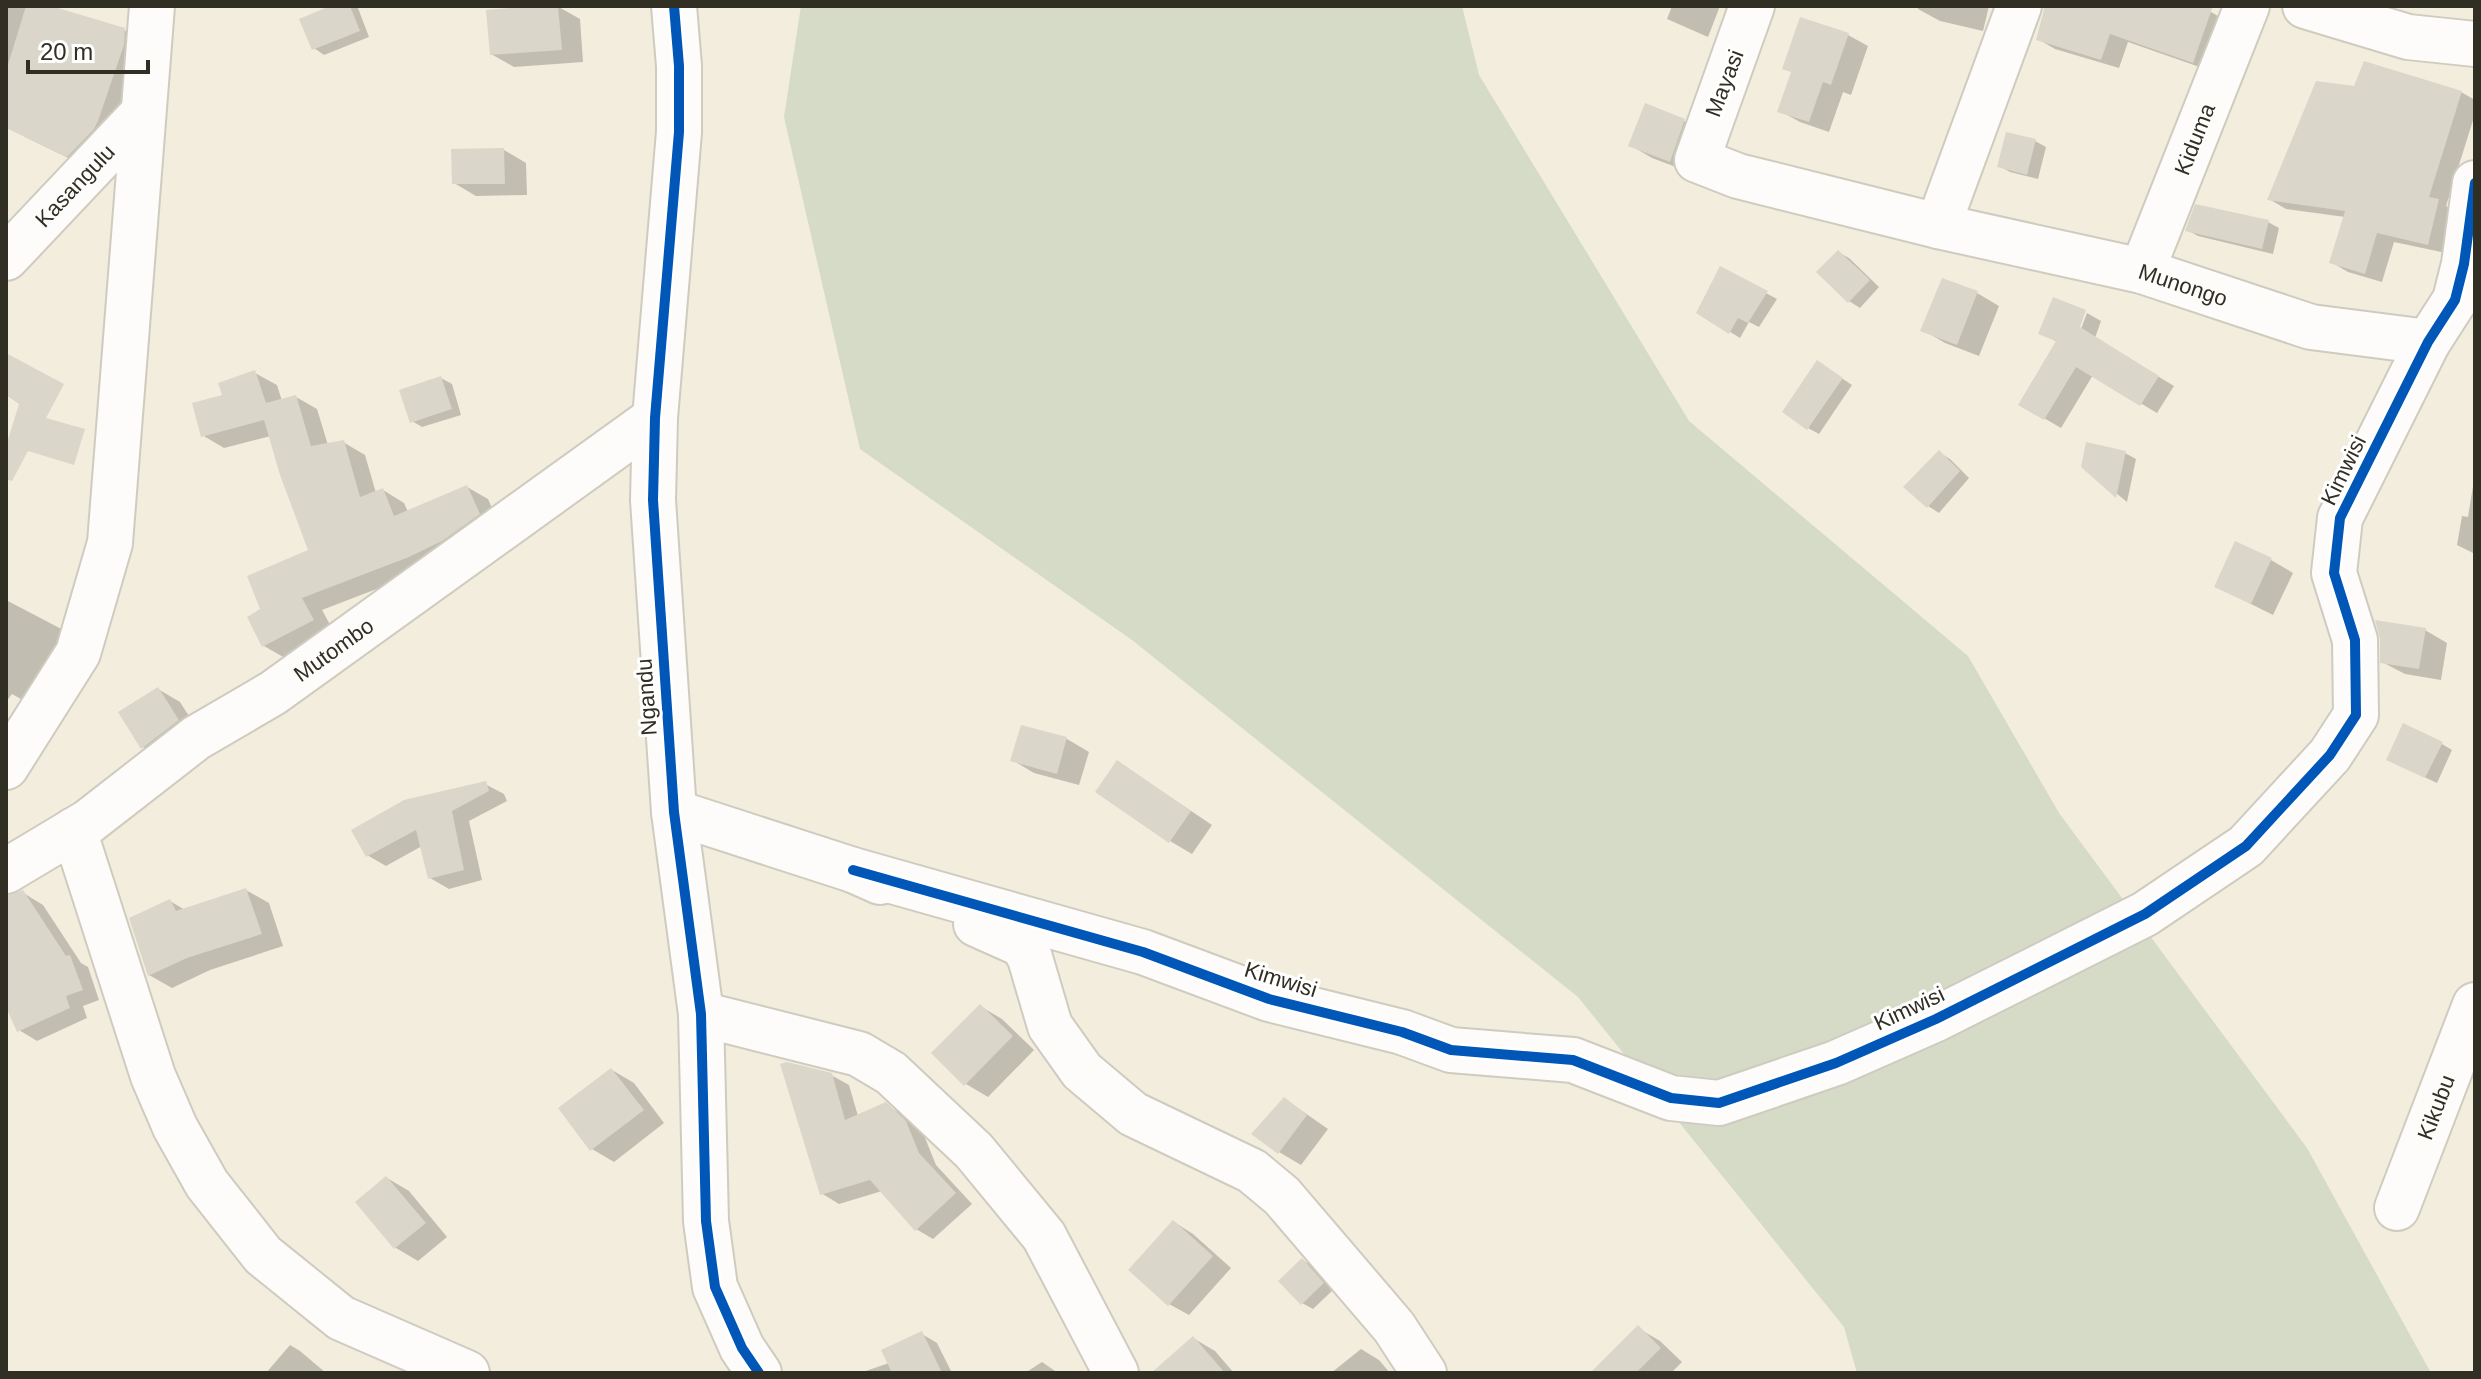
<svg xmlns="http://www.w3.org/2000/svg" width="2481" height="1379" viewBox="0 0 2481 1379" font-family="Arial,sans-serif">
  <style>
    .green { fill: #d5dbc6 }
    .shadow { fill: #0003 }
    .building { fill: #dad6ca }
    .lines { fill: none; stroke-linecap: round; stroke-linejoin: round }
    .street-casing { stroke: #cfcbbf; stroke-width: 48 }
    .street { stroke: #fdfcfa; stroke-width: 44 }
    .cycleway-casing { stroke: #fff; stroke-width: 15 }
    .cycleway { stroke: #0057b8; stroke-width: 10 }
    .labels { text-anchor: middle; stroke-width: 6; stroke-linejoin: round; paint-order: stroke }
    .street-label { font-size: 22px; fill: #312e23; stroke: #fff }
  </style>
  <rect width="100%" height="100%" fill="#f2eddd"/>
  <path class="green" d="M 801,6 L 1462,6 L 1479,75 L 1689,421 L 1968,656 L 2059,813 L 2307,1148 L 2431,1373 L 1857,1373 L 1844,1327 L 1578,997 L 1132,640 L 860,449 L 784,117 Z"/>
  <path class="shadow" d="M 6,6 L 44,6 L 124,30 L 142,40 L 114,131 L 85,166 L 25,137 L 6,117 Z
    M 336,6 L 358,8 L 369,37 L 324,55 L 314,48 Z
    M 557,6 L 580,19 L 583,62 L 514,67 L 491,54 Z
    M 1672,6 L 1720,6 L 1708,37 L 1667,19 Z
    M 1919,6 L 2000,6 L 2000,9 L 1989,6 L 1983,31 L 1940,21 L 1918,9 Z
    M 2044,6 L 2191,6 L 2211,12 L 2228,22 L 2211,71 L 2128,42 L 2119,68 L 2055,49 L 2038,39 L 2045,14 Z
    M 1848,35 L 1868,46 L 1851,95 L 1843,92 L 1829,132 L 1800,122 L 1780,111 Z
    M 2356,88 L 2461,92 L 2475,100 L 2475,114 L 2446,206 L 2455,211 L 2446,253 L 2394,242 L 2382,282 L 2348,272 L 2331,262 L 2345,217 L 2286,209 L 2269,199 Z
    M 1684,121 L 1706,134 L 1692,173 L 1652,158 L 1630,145 Z
    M 2035,141 L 2046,147 L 2038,179 L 2010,172 L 1999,166 Z
    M 504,150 L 526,163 L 527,195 L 476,196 L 454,183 Z
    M 2268,222 L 2279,228 L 2273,254 L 2198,236 L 2187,230 Z
    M 1838,252 L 1849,258 L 1879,287 L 1860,308 L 1849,301 Z
    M 1721,269 L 1777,299 L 1759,327 L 1749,322 L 1740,338 L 1698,312 Z
    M 1977,293 L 1999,306 L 1979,356 L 1945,343 L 1923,330 Z
    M 2087,313 L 2101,321 L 2095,338 L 2174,386 L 2157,413 L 2093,375 L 2061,428 L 2020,404 L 2057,342 L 2041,333 L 2078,337 Z
    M 1828,369 L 1852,385 L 1819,434 L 1808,428 Z
    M 255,373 L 277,385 L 282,401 L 296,397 L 317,409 L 328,445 L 343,442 L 365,455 L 376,493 L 383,490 L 404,503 L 408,512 L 467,487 L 488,499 L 500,526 L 431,568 L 322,610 L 334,632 L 285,658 L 264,646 L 263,610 L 311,551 L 271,436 L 224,448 L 202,435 L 225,396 Z
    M 441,378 L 452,384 L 461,415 L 422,427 L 412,421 Z
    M 1940,453 L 1950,459 L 1969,478 L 1939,513 L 1928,506 Z
    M 2125,453 L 2136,459 L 2127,502 L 2083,466 Z
    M 2475,474 L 2475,554 L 2457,545 L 2462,516 L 2468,517 Z
    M 2271,560 L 2293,573 L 2273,615 L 2217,587 Z
    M 6,600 L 71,634 L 35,707 L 12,694 L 6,702 Z
    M 2425,630 L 2447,643 L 2441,680 L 2405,674 L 2382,662 L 2382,639 Z
    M 158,689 L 180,702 L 200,733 L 165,760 L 143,747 Z
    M 1022,727 L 1067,739 L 1089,752 L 1079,785 L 1034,773 L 1012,760 Z
    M 2442,744 L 2452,750 L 2437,783 L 2399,765 Z
    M 1118,762 L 1212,825 L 1192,854 L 1170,841 Z
    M 485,784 L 504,794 L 507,801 L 469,821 L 482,880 L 449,889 L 430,878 L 422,846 L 386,866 L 367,855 Z
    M 246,890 L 269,903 L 283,946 L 210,970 L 172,988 L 149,975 L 170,901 L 185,910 Z
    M 25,894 L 43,905 L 81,963 L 88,967 L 99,1000 L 83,1006 L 87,1018 L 37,1041 L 19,1030 L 6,1002 L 6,906 Z
    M 980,1006 L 1002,1019 L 1034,1050 L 988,1097 L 966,1084 Z
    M 612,1070 L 634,1083 L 664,1123 L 614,1162 L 592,1149 Z
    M 831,1075 L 849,1085 L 858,1116 L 886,1105 L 903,1115 L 923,1133 L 936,1165 L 972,1204 L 933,1239 L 916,1229 L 882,1191 L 839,1204 L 821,1193 Z
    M 1285,1099 L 1328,1129 L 1301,1165 L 1279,1152 Z
    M 387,1178 L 409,1191 L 447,1237 L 418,1261 L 396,1248 L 358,1202 Z
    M 1174,1222 L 1193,1234 L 1231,1268 L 1189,1315 L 1169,1304 Z
    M 1302,1260 L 1313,1266 L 1333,1290 L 1313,1309 L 1302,1303 Z
    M 1638,1328 L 1660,1341 L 1682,1362 L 1671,1373 L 1608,1373 Z
    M 922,1334 L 937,1343 L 952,1373 L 860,1373 L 889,1363 Z
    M 1193,1338 L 1215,1351 L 1234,1373 L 1154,1373 Z
    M 290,1345 L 300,1351 L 326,1373 L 266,1373 Z
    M 1361,1349 L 1379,1360 L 1390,1373 L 1331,1373 Z
    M 1042,1362 L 1058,1373 L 1025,1373 Z"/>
  <path class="building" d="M 26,6 L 51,6 L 125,28 L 124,45 L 98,121 L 94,129 L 67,157 L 6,128 L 6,71 Z
    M 330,6 L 350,6 L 360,31 L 312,50 L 299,19 Z
    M 534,6 L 558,6 L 562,50 L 490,55 L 486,10 Z
    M 2045,6 L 2213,6 L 2193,63 L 2110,34 L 2101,60 L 2036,40 Z
    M 1800,17 L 1849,33 L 1831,85 L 1823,82 L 1809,122 L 1777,112 L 1791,72 L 1782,69 Z
    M 2364,61 L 2462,91 L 2429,197 L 2439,199 L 2428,245 L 2377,233 L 2365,274 L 2329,263 L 2345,211 L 2267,200 L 2316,81 L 2354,86 Z
    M 1645,103 L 1685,119 L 1670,162 L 1628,146 Z
    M 2006,132 L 2036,139 L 2027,175 L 1997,167 Z
    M 504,148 L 505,184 L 452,184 L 451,149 Z
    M 2195,204 L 2269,220 L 2262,249 L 2185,231 Z
    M 1838,250 L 1870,280 L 1848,303 L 1816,272 Z
    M 1720,266 L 1768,291 L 1748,323 L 1738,318 L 1729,334 L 1696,313 Z
    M 1942,278 L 1978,291 L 1957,345 L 1920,331 Z
    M 2053,297 L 2086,310 L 2080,327 L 2159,376 L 2140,406 L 2076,367 L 2044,420 L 2018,405 L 2056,341 L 2038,334 Z
    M 6,353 L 64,384 L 46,418 L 85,429 L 74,465 L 28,451 L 12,481 L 6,479 L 6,446 L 19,404 L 6,395 Z
    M 1817,360 L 1843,378 L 1807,430 L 1782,412 Z
    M 255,370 L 266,403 L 296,395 L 311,446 L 344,440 L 360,497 L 383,488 L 394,516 L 467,485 L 480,514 L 442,541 L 409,557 L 302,598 L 314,620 L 262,647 L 247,617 L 260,609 L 247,576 L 308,550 L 280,475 L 264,420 L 201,437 L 192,403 L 222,395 L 218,383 Z
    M 441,376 L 452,409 L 410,423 L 399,390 Z
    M 2086,442 L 2126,451 L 2116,498 L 2081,467 Z
    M 1939,450 L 1960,471 L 1927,508 L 1903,487 Z
    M 2235,541 L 2272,558 L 2251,604 L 2214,587 Z
    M 2375,620 L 2426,628 L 2419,669 L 2380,663 L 2380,639 Z
    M 158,687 L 179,720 L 141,749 L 118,712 Z
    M 2403,723 L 2443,742 L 2425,778 L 2386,760 Z
    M 1021,725 L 1067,737 L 1057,774 L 1010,761 Z
    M 1117,760 L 1191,811 L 1169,843 L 1095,792 Z
    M 486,781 L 489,791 L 452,811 L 464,870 L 428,879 L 416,830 L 366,857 L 351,830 L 404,800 Z
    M 246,888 L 262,934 L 187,958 L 148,976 L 129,918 L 170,899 L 176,911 Z
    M 23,890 L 66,956 L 70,955 L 83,990 L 66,996 L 70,1008 L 17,1032 L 6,1007 L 6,896 Z
    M 980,1004 L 1013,1036 L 964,1086 L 931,1053 Z
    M 787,1062 L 832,1073 L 845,1120 L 886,1102 L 906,1121 L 919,1153 L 956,1193 L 915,1231 L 870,1180 L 820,1195 L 780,1064 Z
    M 611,1068 L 644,1110 L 590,1151 L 558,1108 Z
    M 1284,1097 L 1307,1115 L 1278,1154 L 1251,1134 Z
    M 386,1176 L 426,1223 L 394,1249 L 355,1202 Z
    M 1173,1220 L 1213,1256 L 1168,1306 L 1128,1270 Z
    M 1302,1258 L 1324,1283 L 1301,1305 L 1278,1281 Z
    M 1638,1325 L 1661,1348 L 1636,1373 L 1590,1373 Z
    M 922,1331 L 942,1373 L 892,1373 L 881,1350 Z
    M 1193,1336 L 1225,1373 L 1151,1373 Z"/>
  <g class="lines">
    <defs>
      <g id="street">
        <path d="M 674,6 L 679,66 L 679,132 L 655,418 L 653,500 L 674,812 L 701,1014 L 706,1221 L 715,1287 L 742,1348 L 759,1373"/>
        <path id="s1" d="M 1752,6 L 1697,160 L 1738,176 L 1938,226 L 2142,271 L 2311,327 L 2428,342"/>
        <path d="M 2305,6 L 2408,37 L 2475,44"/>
        <path d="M 1938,226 L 2019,6"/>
        <path id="s2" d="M 6,258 L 143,113"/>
        <path id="s3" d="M 2142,271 L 2247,6"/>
        <path d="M 6,767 L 78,653 L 110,543 L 152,6"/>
        <path d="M 674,812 L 853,870 L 880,882"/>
        <path d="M 74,830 L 153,1076 L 175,1127 L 207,1184 L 263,1255 L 341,1318 L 467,1373"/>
        <path d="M 853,870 L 1143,952 L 1269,999 L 1402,1032 L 1451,1050 L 1573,1060 L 1671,1098 L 1719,1103 L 1836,1063 L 1936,1019 L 2145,914 L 2246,846 L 2330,755 L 2356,715 L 2355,640 L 2334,573 L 2340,518 L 2428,342 L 2455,300 L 2464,264 L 2475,183"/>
        <path id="s4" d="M 6,871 L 88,822 L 196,738 L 273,693 L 655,418"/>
        <path d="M 976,924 L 1023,945 L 1030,958 L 1050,1026 L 1082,1071 L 1133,1114 L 1252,1171 L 1282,1196 L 1394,1327 L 1424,1373"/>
        <path d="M 701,1014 L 859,1054 L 891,1073 L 974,1151 L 1044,1236 L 1116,1373"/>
        <path id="s5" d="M 2397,1208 L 2475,1005"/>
      </g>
    </defs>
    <use href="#street" class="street-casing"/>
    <use href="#street" class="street"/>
    <defs>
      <path id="cycleway" d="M 674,6 L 679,66 L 679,132 L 655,418 L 653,500 L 674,812 L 701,1014 L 706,1221 L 715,1287 L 742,1348 L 759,1373
        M 853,870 L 1143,952 L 1269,999 L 1402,1032 L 1451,1050 L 1573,1060 L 1671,1098 L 1719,1103 L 1836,1063 L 1936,1019 L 2145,914 L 2246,846 L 2330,755 L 2356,715 L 2355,640 L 2334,573 L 2340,518 L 2428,342 L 2455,300 L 2464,264 L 2475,183"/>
    </defs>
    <use href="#cycleway" class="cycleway-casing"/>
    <use href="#cycleway" class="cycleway"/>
  </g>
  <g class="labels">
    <g class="street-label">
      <text transform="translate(1724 83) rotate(-69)" y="8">Mayasi</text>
      <text dy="8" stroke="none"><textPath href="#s3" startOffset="142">Kiduma</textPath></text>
      <text dy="8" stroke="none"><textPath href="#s2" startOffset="100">Kasangulu</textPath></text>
      <text dy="8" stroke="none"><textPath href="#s1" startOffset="666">Munongo</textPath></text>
      <text transform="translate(2343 470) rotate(-64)" y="8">Kimwisi</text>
      <text dy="8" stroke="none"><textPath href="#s4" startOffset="396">Mutombo</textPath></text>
      <text transform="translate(646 697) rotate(-94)" y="8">Ngandu</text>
      <text transform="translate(1281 979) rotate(17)" y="8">Kimwisi</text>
      <text transform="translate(1909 1008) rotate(-25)" y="8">Kimwisi</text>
      <text dy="8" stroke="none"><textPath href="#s5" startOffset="108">Kikubu</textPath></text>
    </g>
  </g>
  <rect width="2481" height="1379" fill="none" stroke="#312e23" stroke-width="16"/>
  <path d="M28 60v12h120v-12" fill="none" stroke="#312e23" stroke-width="4"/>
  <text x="40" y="60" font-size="24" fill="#312e23" stroke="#ffffff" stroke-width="6" paint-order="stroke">20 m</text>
</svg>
